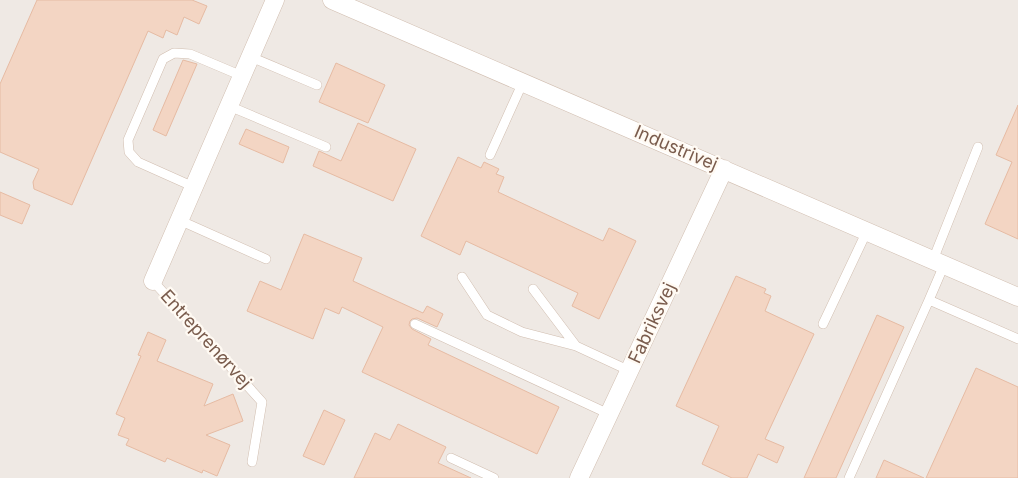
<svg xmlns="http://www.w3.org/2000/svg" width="1018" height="478" viewBox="0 0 1018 478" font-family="Inter,sans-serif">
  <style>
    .industrial { fill: #efe9e4 }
    .building { fill: #f3d5c3; stroke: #e6bba3 }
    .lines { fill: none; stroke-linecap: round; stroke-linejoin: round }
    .service-casing { stroke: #d1beb0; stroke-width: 10 }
    .minor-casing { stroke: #d1beb0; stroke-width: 19 }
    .service { stroke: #fff; stroke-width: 9 }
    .minor { stroke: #fff; stroke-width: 18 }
    .labels { text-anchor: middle; stroke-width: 4.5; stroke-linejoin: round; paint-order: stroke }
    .street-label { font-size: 18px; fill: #7a5c4d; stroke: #fffaf3 }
  </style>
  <rect width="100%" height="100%" fill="#fdf6ec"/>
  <path class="industrial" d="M 0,0 L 1018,0 L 1018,478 L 0,478 Z"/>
  <path class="building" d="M 37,0 L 192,0 L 207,6 L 199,24 L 184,17 L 177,35 L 166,30 L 163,38 L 148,31 L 72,205 L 34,189 L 33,182 L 39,169 L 0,152 L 0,84 Z
    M 183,60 L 197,64 L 166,136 L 153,130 Z
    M 336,63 L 385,85 L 368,123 L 319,102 Z
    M 1018,105 L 1018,239 L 985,224 L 1012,162 L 996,155 Z
    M 358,123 L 416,149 L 393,201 L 313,166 L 319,151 L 341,161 Z
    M 246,129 L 289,147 L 283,163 L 239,144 Z
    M 458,157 L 481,168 L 484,162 L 499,169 L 496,174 L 504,177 L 498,192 L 603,241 L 609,228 L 636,241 L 599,319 L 572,306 L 578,293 L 466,241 L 460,255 L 421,236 Z
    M 0,192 L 30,205 L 22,224 L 0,215 Z
    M 304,234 L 362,258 L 353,281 L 423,313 L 427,306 L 443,314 L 437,327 L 417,318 L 412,319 L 410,321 L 409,325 L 412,329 L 431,339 L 428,345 L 559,407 L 537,454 L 362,372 L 383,327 L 342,307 L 339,314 L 325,308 L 313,339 L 247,311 L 260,281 L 281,290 Z
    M 736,276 L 766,289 L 764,293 L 771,296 L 765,311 L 814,334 L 765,439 L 784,447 L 777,463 L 758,454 L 747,478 L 732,478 L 702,464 L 719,426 L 676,406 Z
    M 877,315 L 904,327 L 836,478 L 804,478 Z
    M 148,332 L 166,340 L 157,361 L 213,384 L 204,406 L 233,394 L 243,421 L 206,435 L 230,445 L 217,476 L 203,470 L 202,473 L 167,458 L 165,462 L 126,445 L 129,439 L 118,435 L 125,418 L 116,414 L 141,356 L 138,355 Z
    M 976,368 L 1018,387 L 1018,478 L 926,478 Z
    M 324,410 L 345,420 L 324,465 L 303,456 Z
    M 398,424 L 446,447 L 438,463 L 471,478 L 354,478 L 375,433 L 390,440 Z
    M 884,460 L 924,478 L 876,478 Z"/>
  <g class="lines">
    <defs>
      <path id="service" d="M 251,57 L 317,85
        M 229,106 L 326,147
        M 490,155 L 523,82
        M 194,187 L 138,162 L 129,152 L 128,140 L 163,59 L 174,53 L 190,54 L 242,76
        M 179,220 L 266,259
        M 933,260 L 978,147
        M 944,265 L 929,300 L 1018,339
        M 462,277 L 487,315 L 522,332 L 576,346 L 533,289
        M 153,281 L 262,402 L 252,462
        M 415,324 L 609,414
        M 823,324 L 867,231
        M 576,346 L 630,371
        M 451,458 L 494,478
        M 849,478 L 929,300"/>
      <path id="minor" d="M 332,0 L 1018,297
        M 153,281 L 275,0
        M 579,478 L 724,169"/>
    </defs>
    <use href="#service" class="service-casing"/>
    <use href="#minor" class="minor-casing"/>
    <use href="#service" class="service"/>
    <use href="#minor" class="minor"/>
  </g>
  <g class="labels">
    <g class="street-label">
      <text transform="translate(676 148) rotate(23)" y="6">Industrivej</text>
      <text transform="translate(652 323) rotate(-65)" y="6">Fabriksvej</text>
      <text transform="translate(206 339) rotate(48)" y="6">Entreprenørvej</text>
    </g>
  </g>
</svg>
